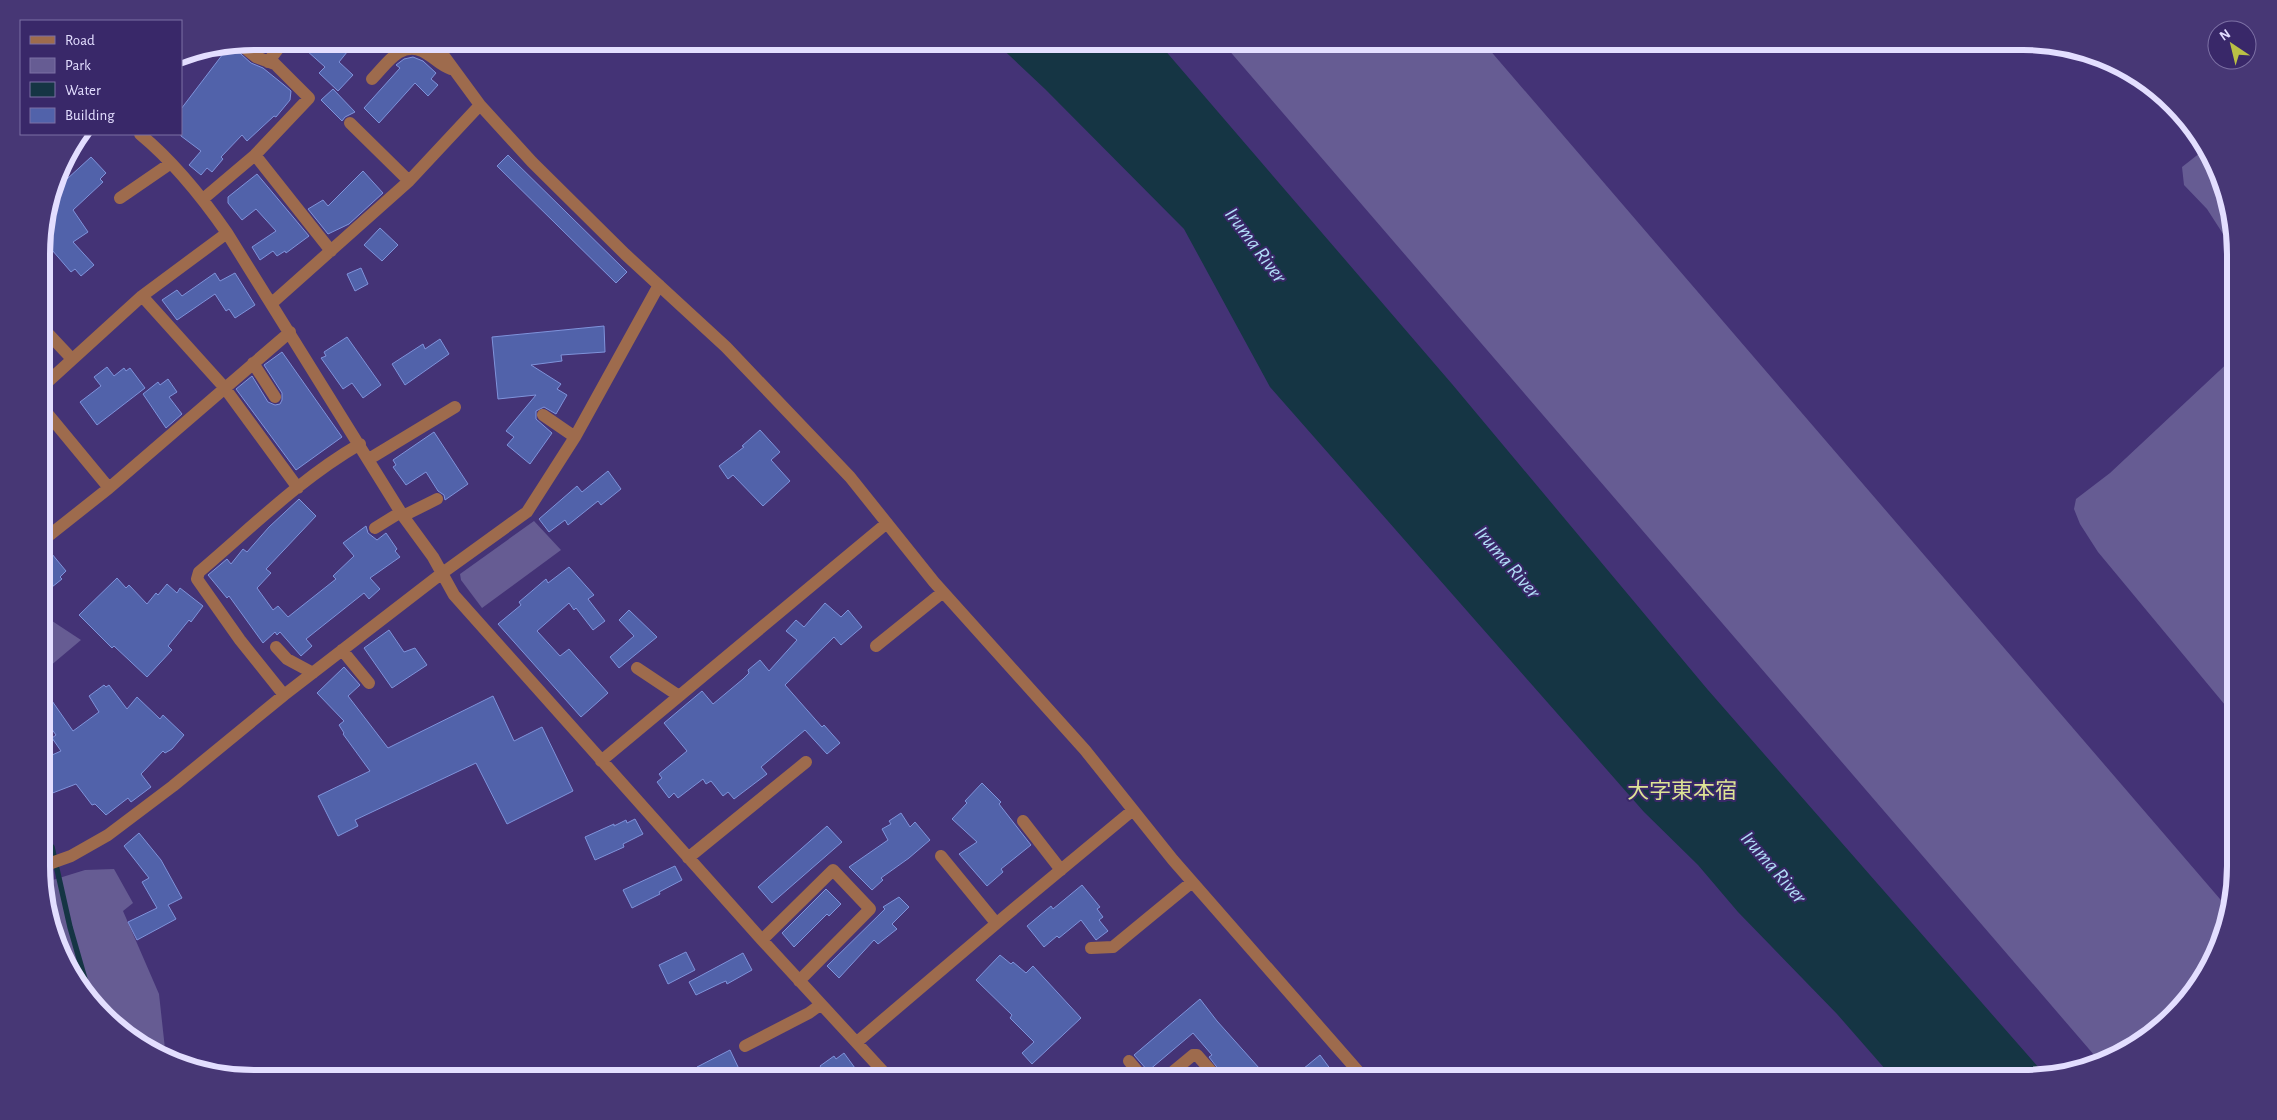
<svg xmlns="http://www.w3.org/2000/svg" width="2277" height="1120" viewBox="0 0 2277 1120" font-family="'Alegreya Sans','Noto Sans JP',sans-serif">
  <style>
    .green { fill: #665c93 }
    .water { fill: #153544 }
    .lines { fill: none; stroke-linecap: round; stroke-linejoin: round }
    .stream { stroke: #153544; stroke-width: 5.5 }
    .building { fill: #5162aa; stroke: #7f93db }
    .minor { stroke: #9e6b4d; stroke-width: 12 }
    .labels { text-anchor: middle; stroke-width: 4; stroke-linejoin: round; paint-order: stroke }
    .water-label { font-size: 21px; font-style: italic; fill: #b0ddf6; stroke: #392869 }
    .quarter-label { font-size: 22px; fill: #dde395; stroke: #392869 }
    .rim { fill: none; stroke: #e3deff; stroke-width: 6 }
  </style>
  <rect width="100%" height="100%" fill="#443376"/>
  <path class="green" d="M 1221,41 L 1482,41 L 2226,906 L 2214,960 L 2183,1006 L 2141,1043 L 2101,1063 Z
    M 2205,149 L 2234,227 L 2234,251 L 2207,209 L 2184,185 L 2182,167 Z
    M 2234,357 L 2235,717 L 2098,552 L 2080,524 L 2074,509 L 2076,499 L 2110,473 Z
    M 534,521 L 561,550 L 482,608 L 461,580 L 460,574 Z
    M 43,615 L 81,640 L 43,672 Z
    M 114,869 L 133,903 L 123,911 L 159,994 L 166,1058 L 160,1057 L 85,995 L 58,948 L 43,894 L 43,883 L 85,870 Z"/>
  <path class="water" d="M 994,41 L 1157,41 L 1452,384 L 1708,690 L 2046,1076 L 2037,1078 L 1893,1078 L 1837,1014 L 1738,912 L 1698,865 L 1644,812 L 1270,387 L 1184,229 L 1045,89 Z
    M 43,820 L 53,845 L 52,847 L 48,848 L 43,838 Z"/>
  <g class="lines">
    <path class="stream" d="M 52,847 L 70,927 L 91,1000"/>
  </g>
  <path class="building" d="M 313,41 L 356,41 L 339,62 L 353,75 L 338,91 L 319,73 L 325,67 L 306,50 Z
    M 229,46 L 232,46 L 251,63 L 263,68 L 284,85 L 291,91 L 290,100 L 276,117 L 274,116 L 247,141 L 242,135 L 221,157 L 223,159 L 212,172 L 207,168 L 201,175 L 189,165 L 201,151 L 181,136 L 181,109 Z
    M 413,57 L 423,61 L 436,73 L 431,79 L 438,85 L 428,96 L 415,83 L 379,123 L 364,108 L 400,68 L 396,65 L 404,59 Z
    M 333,89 L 355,112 L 345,117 L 342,121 L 321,100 Z
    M 508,155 L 627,272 L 616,283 L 497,166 Z
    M 91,157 L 106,173 L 100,179 L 103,182 L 73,210 L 88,232 L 73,242 L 94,265 L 81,276 L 75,269 L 71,272 L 52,250 L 42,258 L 42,240 L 55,190 Z
    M 363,171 L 383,193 L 349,224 L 328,234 L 308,209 L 323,200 L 328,206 Z
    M 257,174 L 309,236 L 286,253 L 285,251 L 277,256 L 273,251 L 260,260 L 252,247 L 276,231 L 256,209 L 242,220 L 228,203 L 228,197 Z
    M 380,228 L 398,245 L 382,261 L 364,245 Z
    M 361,268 L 368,284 L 355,291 L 347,274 Z
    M 215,273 L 220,281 L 235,273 L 255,305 L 235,318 L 229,309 L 226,311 L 215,294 L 177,320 L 162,300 L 177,290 L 182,296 Z
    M 604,326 L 605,352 L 561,355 L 562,361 L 531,365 L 561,384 L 557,389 L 567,395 L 556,414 L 544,407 L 536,411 L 536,419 L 552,433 L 530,464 L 507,445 L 514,437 L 506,431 L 536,395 L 498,399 L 492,337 Z
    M 347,337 L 381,385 L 363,398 L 352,383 L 343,389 L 321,358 L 326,356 L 324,352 Z
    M 440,339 L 449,354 L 405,385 L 392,364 L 423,344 L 425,349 Z
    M 282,352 L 342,437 L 296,470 L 236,389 L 252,376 L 268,402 L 275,405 L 280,404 L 282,400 L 282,393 L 264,365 Z
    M 107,367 L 114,376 L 124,368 L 126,371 L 130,368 L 145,388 L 97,425 L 80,402 L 101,386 L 94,377 Z
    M 168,379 L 177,392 L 169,397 L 182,414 L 166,428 L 143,394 L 158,382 L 160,385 Z
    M 760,430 L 780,452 L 771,460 L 790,481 L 763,506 L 733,475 L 728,479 L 719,466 L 744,447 L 742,446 Z
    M 434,432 L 468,484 L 445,500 L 444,495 L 438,491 L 426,472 L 406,485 L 393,467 L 396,465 L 393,460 Z
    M 608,471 L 621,489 L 601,505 L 598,501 L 568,525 L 565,520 L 549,532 L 539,519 L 577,486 L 582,492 Z
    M 299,499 L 316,516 L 266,569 L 271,573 L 257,588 L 273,610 L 278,606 L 288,617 L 336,579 L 333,576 L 354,556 L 343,543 L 366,526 L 368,533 L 377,540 L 386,533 L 397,549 L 395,551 L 400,557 L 370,578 L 380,589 L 369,599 L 364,593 L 306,639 L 312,646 L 301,656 L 280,632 L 277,635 L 275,632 L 263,643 L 229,596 L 227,598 L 208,575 L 227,559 L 231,564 L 243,549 L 247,552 L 269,527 Z
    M 47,548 L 66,571 L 60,577 L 62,579 L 42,595 L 42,549 Z
    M 569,567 L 594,595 L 588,599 L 605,621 L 593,630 L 576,608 L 574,610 L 569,603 L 537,631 L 560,656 L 569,649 L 608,693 L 581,717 L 498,624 L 521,605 L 519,602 L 546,579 L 548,583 Z
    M 117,578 L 126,588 L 129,585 L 147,604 L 156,593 L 158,595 L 167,584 L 177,593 L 180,588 L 203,606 L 191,622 L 189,620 L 168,646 L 172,650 L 147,677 L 114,646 L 112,648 L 79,615 Z
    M 825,603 L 841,617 L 848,610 L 862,627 L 841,645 L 834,637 L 785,685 L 822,727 L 824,725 L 840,743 L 827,754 L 805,730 L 761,767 L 767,774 L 734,799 L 728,792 L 723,796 L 711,781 L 706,784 L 703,779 L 678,798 L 674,793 L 669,798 L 657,782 L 662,778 L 659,774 L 687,751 L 664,723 L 702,691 L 713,704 L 743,679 L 749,673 L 748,670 L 760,660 L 769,671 L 797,640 L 786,631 L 796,620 L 804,627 Z
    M 629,610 L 657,637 L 619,668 L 610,657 L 634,636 L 619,620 Z
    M 389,630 L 404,652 L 415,648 L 427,665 L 392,688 L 364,648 Z
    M 344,667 L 360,685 L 348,696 L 388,748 L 493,696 L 514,741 L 542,727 L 573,791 L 507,824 L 476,763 L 355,820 L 358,826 L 338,836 L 318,796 L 370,771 L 343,734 L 344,733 L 339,725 L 344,721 L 317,693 Z
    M 104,685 L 106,687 L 109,685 L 127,709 L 137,697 L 160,719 L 163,715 L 184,735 L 172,749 L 165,753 L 163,751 L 141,774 L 151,787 L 131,802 L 128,798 L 106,815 L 95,804 L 92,805 L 76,784 L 50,794 L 43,775 L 43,759 L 61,751 L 52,738 L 56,735 L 43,717 L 43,688 L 73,731 L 99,712 L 89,696 Z
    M 982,783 L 1001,802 L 999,804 L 1031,845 L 1001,869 L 1003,872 L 987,886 L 959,854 L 977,842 L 952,819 L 967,803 L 965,801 Z
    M 901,813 L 910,827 L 915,822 L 930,840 L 909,858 L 881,878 L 883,880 L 872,890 L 849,867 L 888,840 L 882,829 L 891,824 L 889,821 Z
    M 635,819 L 643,834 L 623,844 L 624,847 L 595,860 L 585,837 L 614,824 L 614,826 L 626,820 L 627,823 Z
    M 827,826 L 842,842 L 772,903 L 758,887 Z
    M 139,833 L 161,860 L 182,898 L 168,905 L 176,919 L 137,940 L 128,922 L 157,908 L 142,882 L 149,878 L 124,846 Z
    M 675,866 L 682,880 L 659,892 L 660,894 L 632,908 L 623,890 Z
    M 1082,885 L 1100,907 L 1097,909 L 1103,917 L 1099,920 L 1108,931 L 1096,940 L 1081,920 L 1059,938 L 1057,936 L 1044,947 L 1027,926 L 1051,906 L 1053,909 Z
    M 826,889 L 841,904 L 829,916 L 827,914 L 794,947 L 782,933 Z
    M 899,897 L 909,907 L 892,924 L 897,929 L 878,944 L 874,940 L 839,978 L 827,966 L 885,909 L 883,907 Z
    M 686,952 L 695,970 L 668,984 L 659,965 Z
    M 743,953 L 752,970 L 727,984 L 726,981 L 721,983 L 696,995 L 689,982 Z
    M 1000,955 L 1011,964 L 1013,962 L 1026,973 L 1033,966 L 1081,1018 L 1032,1064 L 1022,1053 L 1034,1042 L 1010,1018 L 1012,1015 L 976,980 Z
    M 1200,999 L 1217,1021 L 1268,1078 L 1226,1079 L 1209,1057 L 1212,1055 L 1193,1033 L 1148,1071 L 1134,1055 Z
    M 730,1050 L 740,1071 L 725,1079 L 703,1079 L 697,1067 Z
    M 844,1053 L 863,1079 L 829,1079 L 820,1066 L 834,1056 L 836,1059 Z
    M 1320,1055 L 1337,1078 L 1292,1078 Z
    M 1197,1067 L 1207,1079 L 1182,1079 Z"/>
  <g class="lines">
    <path class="minor" d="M 433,41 L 480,105 L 532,162 L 625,254 L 726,347 L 850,477 L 934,582 L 1085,750 L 1173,860 L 1364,1078
      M 268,62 L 284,41
      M 372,79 C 386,65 400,41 422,51 C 433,56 439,65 451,69
      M 350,123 L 409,181
      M 140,134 C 174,162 202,197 227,233 L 403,516 L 433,557 L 454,595 L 762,940 L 890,1079
      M 255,155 L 331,251
      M 120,198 L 171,163
      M 203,199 L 255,155 L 309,98 L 275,64 L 256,57 L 240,44
      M 142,296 L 224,387 L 298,488
      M 272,303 L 409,181 L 480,105
      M 42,327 L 72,359
      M 253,363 L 275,397
      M 42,387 L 142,296 L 227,233
      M 42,407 L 109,488 L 42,541
      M 543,415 L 575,437
      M 369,459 L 455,407
      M 109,488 L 290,332
      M 403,516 L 437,499
      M 375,528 L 401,512
      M 876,646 L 943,592
      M 276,647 L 287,659 L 313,673
      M 342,650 L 369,683
      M 637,668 L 679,696
      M 284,695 L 240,640 L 197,579 L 199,572 C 251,528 301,478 360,444
      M 601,761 L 887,523
      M 1023,821 L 1061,870
      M 941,856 L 996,923
      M 688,858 L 806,762
      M 43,866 L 71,856 L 108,835 L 173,786 L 284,695 L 441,574 L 527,512 L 575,437 L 659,285
      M 762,940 L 833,870 L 870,909 L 799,981
      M 1091,948 L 1113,947 L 1192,882
      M 857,1042 L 1004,917 L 1133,810
      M 745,1046 L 809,1013 L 820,1005
      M 1129,1061 L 1144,1079
      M 1164,1079 L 1193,1055 L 1197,1055 L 1218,1079"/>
  </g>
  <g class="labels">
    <g class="water-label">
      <text transform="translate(1256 245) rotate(53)" y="7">Iruma River</text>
      <text transform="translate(1508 562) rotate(49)" y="7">Iruma River</text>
      <text transform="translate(1774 867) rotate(49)" y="7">Iruma River</text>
    </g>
    <g class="quarter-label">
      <text x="1682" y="798">大字東本宿</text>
    </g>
  </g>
  <path d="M0 0H2277V1120H0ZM254 50H2023A204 204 0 0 1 2227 254V866A204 204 0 0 1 2023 1070H254A204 204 0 0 1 50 866V254A204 204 0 0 1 254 50Z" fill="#473775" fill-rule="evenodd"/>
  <path class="rim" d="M254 50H2023A204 204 0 0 1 2227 254V866A204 204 0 0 1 2023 1070H254A204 204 0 0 1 50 866V254A204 204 0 0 1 254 50Z"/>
  <rect x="20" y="20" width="162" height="115" fill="#392869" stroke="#7d71a5"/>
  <rect x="30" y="36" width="25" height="8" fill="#9e6b4d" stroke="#7d71a5"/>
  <text x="65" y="45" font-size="15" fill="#e3deff">Road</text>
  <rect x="30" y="58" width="25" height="15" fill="#665c93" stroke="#7d71a5"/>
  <text x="65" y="70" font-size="15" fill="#e3deff">Park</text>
  <rect x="30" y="82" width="25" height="15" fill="#153544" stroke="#7d71a5"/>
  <text x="65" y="95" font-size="15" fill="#e3deff">Water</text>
  <rect x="30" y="108" width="25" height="15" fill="#5162aa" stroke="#7d71a5"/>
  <text x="65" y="120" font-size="15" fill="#e3deff">Building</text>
  <g transform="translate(2232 45) rotate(325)"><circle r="24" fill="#392869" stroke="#7d71a5"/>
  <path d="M0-4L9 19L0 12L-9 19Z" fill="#bac045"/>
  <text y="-8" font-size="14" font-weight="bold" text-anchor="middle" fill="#e3deff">N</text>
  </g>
</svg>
